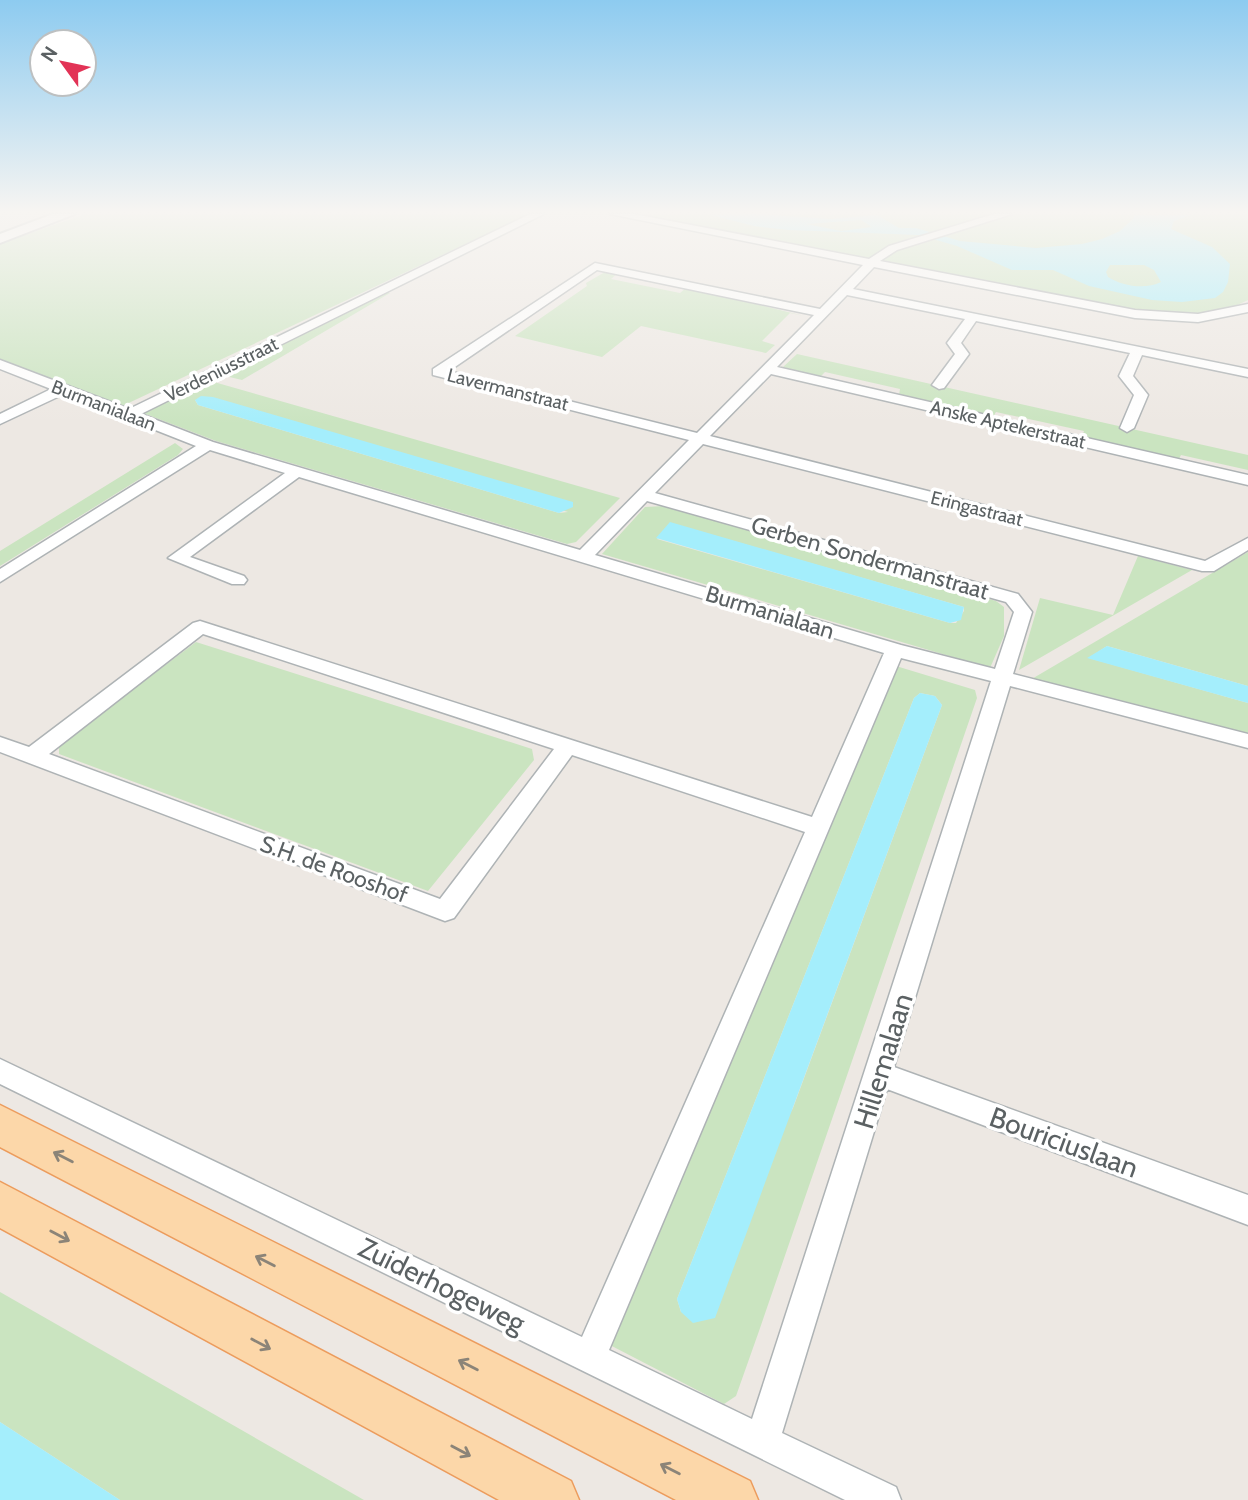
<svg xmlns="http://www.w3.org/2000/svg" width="1248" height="1500" viewBox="0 0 1248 1500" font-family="Cabin,sans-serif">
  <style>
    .green { fill: #cae4c0; fill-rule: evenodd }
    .water { fill: #a4eefc; fill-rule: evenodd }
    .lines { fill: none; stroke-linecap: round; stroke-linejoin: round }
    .minor-casing { stroke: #aeb3b5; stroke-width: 3 }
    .secondary-casing { stroke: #adb3b5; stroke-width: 4 }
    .primary-casing { stroke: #ec9c5d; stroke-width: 3 }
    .minor { fill: #fff; fill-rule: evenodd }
    .secondary { fill: #fff; fill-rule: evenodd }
    .primary { fill: #fcd7a9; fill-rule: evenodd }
    .oneway { stroke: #8b8478 }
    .labels { text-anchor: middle; stroke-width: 7; stroke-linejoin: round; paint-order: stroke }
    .far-street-label { font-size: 19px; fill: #5b6163; stroke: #fff }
    .street-label { font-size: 23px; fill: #5b6163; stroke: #fff }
    .near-street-label { font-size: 28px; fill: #5b6163; stroke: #fff }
  </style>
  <rect width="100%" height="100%" fill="#ede8e3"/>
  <path class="green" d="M 82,215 L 527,215 L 118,408 L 0,360 L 0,244 Z
    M 628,215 L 1248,215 L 1248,300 C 1214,318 1179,315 1141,312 Z
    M 605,272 L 618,273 L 611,279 L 680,293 L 687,287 L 804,316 L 790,313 L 762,341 L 775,345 L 766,353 L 641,326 L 602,357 L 515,336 L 587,286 L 586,283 Z
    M 385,293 L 390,293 L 242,380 L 217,374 Z
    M 797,354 L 1248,455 L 1248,470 L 1181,455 L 1179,459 L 1082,437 L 1084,431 L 996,412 L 993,417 L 899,395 L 900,389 L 825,372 L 820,377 L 783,367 Z
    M 207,380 L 620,498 L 576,542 L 567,544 L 216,441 L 143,413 ZM 195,400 L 568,512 L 559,513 L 198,405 Z
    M 175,443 L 183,449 L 178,455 L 0,566 L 0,551 Z
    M 664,506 L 996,601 L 1004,607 L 1004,636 L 990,668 L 602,554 L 645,507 ZM 670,523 L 964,607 L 964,611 L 956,623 L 950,623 L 657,539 Z
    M 1248,552 L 1248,686 L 1107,646 L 1089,658 L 1248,703 L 1248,737 L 1030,680 Z
    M 1138,556 L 1192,570 L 1019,670 L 1040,598 L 1113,615 Z
    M 196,642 L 532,749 L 534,760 L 428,891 L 59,754 L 59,745 Z
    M 896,666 L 975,690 L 977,698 L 759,1331 L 736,1396 L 724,1404 L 604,1342 ZM 920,693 L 935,696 L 942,705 L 793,1108 L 681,1312 L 677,1299 L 914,698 Z
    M 0,1292 L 364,1500 L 120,1500 L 0,1422 Z"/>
  <path class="water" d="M 753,214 L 831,219 L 877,215 L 899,228 L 916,228 L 960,241 L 1036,248 L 1082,244 L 1102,239 L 1120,231 L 1134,218 L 1134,215 L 1191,215 L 1174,221 L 1171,229 L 1212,247 L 1230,264 L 1228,282 L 1223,292 L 1215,298 L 1182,302 L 1152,300 L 1089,286 L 1053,270 L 1012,270 L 957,246 L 919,235 L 789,230 L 754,226 L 711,215 ZM 861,220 L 872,227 L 841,231 L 806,224 ZM 1110,265 L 1144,265 L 1154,270 L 1161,282 C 1145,290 1122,286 1108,277 L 1106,272 Z
    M 201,396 L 213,397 L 573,502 L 573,507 L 559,513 L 198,405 L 195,400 Z
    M 670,522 L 964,607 L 961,620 L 950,623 L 656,538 Z
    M 1107,646 L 1248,686 L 1248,703 L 1087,658 Z
    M 920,693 L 935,696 L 942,705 L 715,1318 L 693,1323 L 681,1312 L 677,1299 L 914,698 Z
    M 0,1422 L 120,1500 L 0,1500 Z"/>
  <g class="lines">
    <defs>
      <path id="minor" d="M 530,214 L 544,214 L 141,414 L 213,442 L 580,550 L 689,440 L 433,375 L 433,369 L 595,263 L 820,309 L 863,265 L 610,214 L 634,214 L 869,259 L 889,246 L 994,214 L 1012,214 L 897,250 L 880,261 L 1135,310 L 1198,314 L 1248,304 L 1248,312 L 1198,322 L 1135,318 L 874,267 L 853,289 L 1248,369 L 1248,377 L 1142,355 L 1133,376 L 1148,395 L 1134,428 L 1127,432 L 1120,428 L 1134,395 L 1119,376 L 1130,353 L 976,321 L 961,343 L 969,354 L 944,388 L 939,389 L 932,385 L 955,354 L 947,343 L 965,319 L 847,295 L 777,367 L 1248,475 L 1248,485 L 771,374 L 710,436 L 1205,561 L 1248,538 L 1248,550 L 1214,571 L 1202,571 L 703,444 L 655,493 L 1018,594 L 1032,612 L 1013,674 L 1248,734 L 1248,748 L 1010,686 L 894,1067 L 1248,1195 L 1248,1225 L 887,1089 L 782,1433 L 896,1487 L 901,1500 L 845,1500 L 0,1084 L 0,1059 L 582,1337 L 805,832 L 572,755 L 454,918 L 445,921 L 0,752 L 0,737 L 29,747 L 193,623 L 200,621 L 812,817 L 884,653 L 299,477 L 190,557 L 244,576 L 247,580 L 244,584 L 232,584 L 168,558 L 285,473 L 210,450 L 0,582 L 0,569 L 196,446 L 64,394 L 0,424 L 0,414 L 51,389 L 0,369 L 0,360 L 129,409 ZM 597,270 L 814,315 L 697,433 L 449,371 ZM 647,501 L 1006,602 L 1014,612 L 995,669 L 901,645 L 595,555 ZM 203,634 L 554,749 L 440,899 L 49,754 ZM 901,658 L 991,681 L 752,1419 L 609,1350 Z"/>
      <path id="secondary" d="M 53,214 L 75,214 L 0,243 L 0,234 Z"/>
      <path id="primary" d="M 0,1105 L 750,1481 L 758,1500 L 676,1500 L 0,1147 Z
        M 0,1182 L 571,1481 L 579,1500 L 499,1500 L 0,1228 Z"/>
    </defs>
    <use href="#minor" class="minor-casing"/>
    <use href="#secondary" class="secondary-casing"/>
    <use href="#primary" class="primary-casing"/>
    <use href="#minor" class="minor"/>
    <use href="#secondary" class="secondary"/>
    <use href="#primary" class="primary"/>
  </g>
  <defs><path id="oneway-shaft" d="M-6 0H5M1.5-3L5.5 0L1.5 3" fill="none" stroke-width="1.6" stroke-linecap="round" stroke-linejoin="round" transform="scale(1.75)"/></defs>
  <g class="oneway">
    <use href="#oneway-shaft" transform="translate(63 1157) rotate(-153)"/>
    <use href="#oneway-shaft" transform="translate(60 1236) rotate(28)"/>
    <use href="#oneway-shaft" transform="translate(265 1261) rotate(-153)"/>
    <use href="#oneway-shaft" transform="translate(261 1344) rotate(28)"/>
    <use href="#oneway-shaft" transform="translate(468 1365) rotate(-153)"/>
    <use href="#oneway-shaft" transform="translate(461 1451) rotate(28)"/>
    <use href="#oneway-shaft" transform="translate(670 1469) rotate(-153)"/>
  </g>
  <linearGradient id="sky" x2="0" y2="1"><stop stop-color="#8dcbf0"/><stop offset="0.5" stop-color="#f7f5f2"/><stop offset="1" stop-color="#f7f5f2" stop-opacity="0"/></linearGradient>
  <rect width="1248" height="424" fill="url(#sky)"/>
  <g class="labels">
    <g class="far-street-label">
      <text transform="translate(221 369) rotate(-26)" y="7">Verdeniusstraat</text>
      <text transform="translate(508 389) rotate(14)" y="7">Lavermanstraat</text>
      <text transform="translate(104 405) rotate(21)" y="7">Burmanialaan</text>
      <text transform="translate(1008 424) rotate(13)" y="7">Anske Aptekerstraat</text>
      <text transform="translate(977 508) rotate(14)" y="7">Eringastraat</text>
    </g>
    <g class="street-label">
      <text transform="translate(870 558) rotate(16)" y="8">Gerben Sondermanstraat</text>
      <text transform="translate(770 612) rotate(17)" y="8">Burmanialaan</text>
      <text transform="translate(334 869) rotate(20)" y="8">S.H. de Rooshof</text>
    </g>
    <g class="near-street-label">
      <text transform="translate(883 1061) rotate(-73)" y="10">Hillemalaan</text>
      <text transform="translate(1064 1142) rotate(20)" y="10">Bouriciuslaan</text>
      <text transform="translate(442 1285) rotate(26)" y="10">Zuiderhogeweg</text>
    </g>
  </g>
  <g transform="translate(63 63) rotate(303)"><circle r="33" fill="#ffffff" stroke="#bdc0c1" stroke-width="2"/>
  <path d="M0-5L12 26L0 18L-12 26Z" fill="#e23356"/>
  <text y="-10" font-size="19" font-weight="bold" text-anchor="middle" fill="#5b6163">N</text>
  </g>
</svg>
